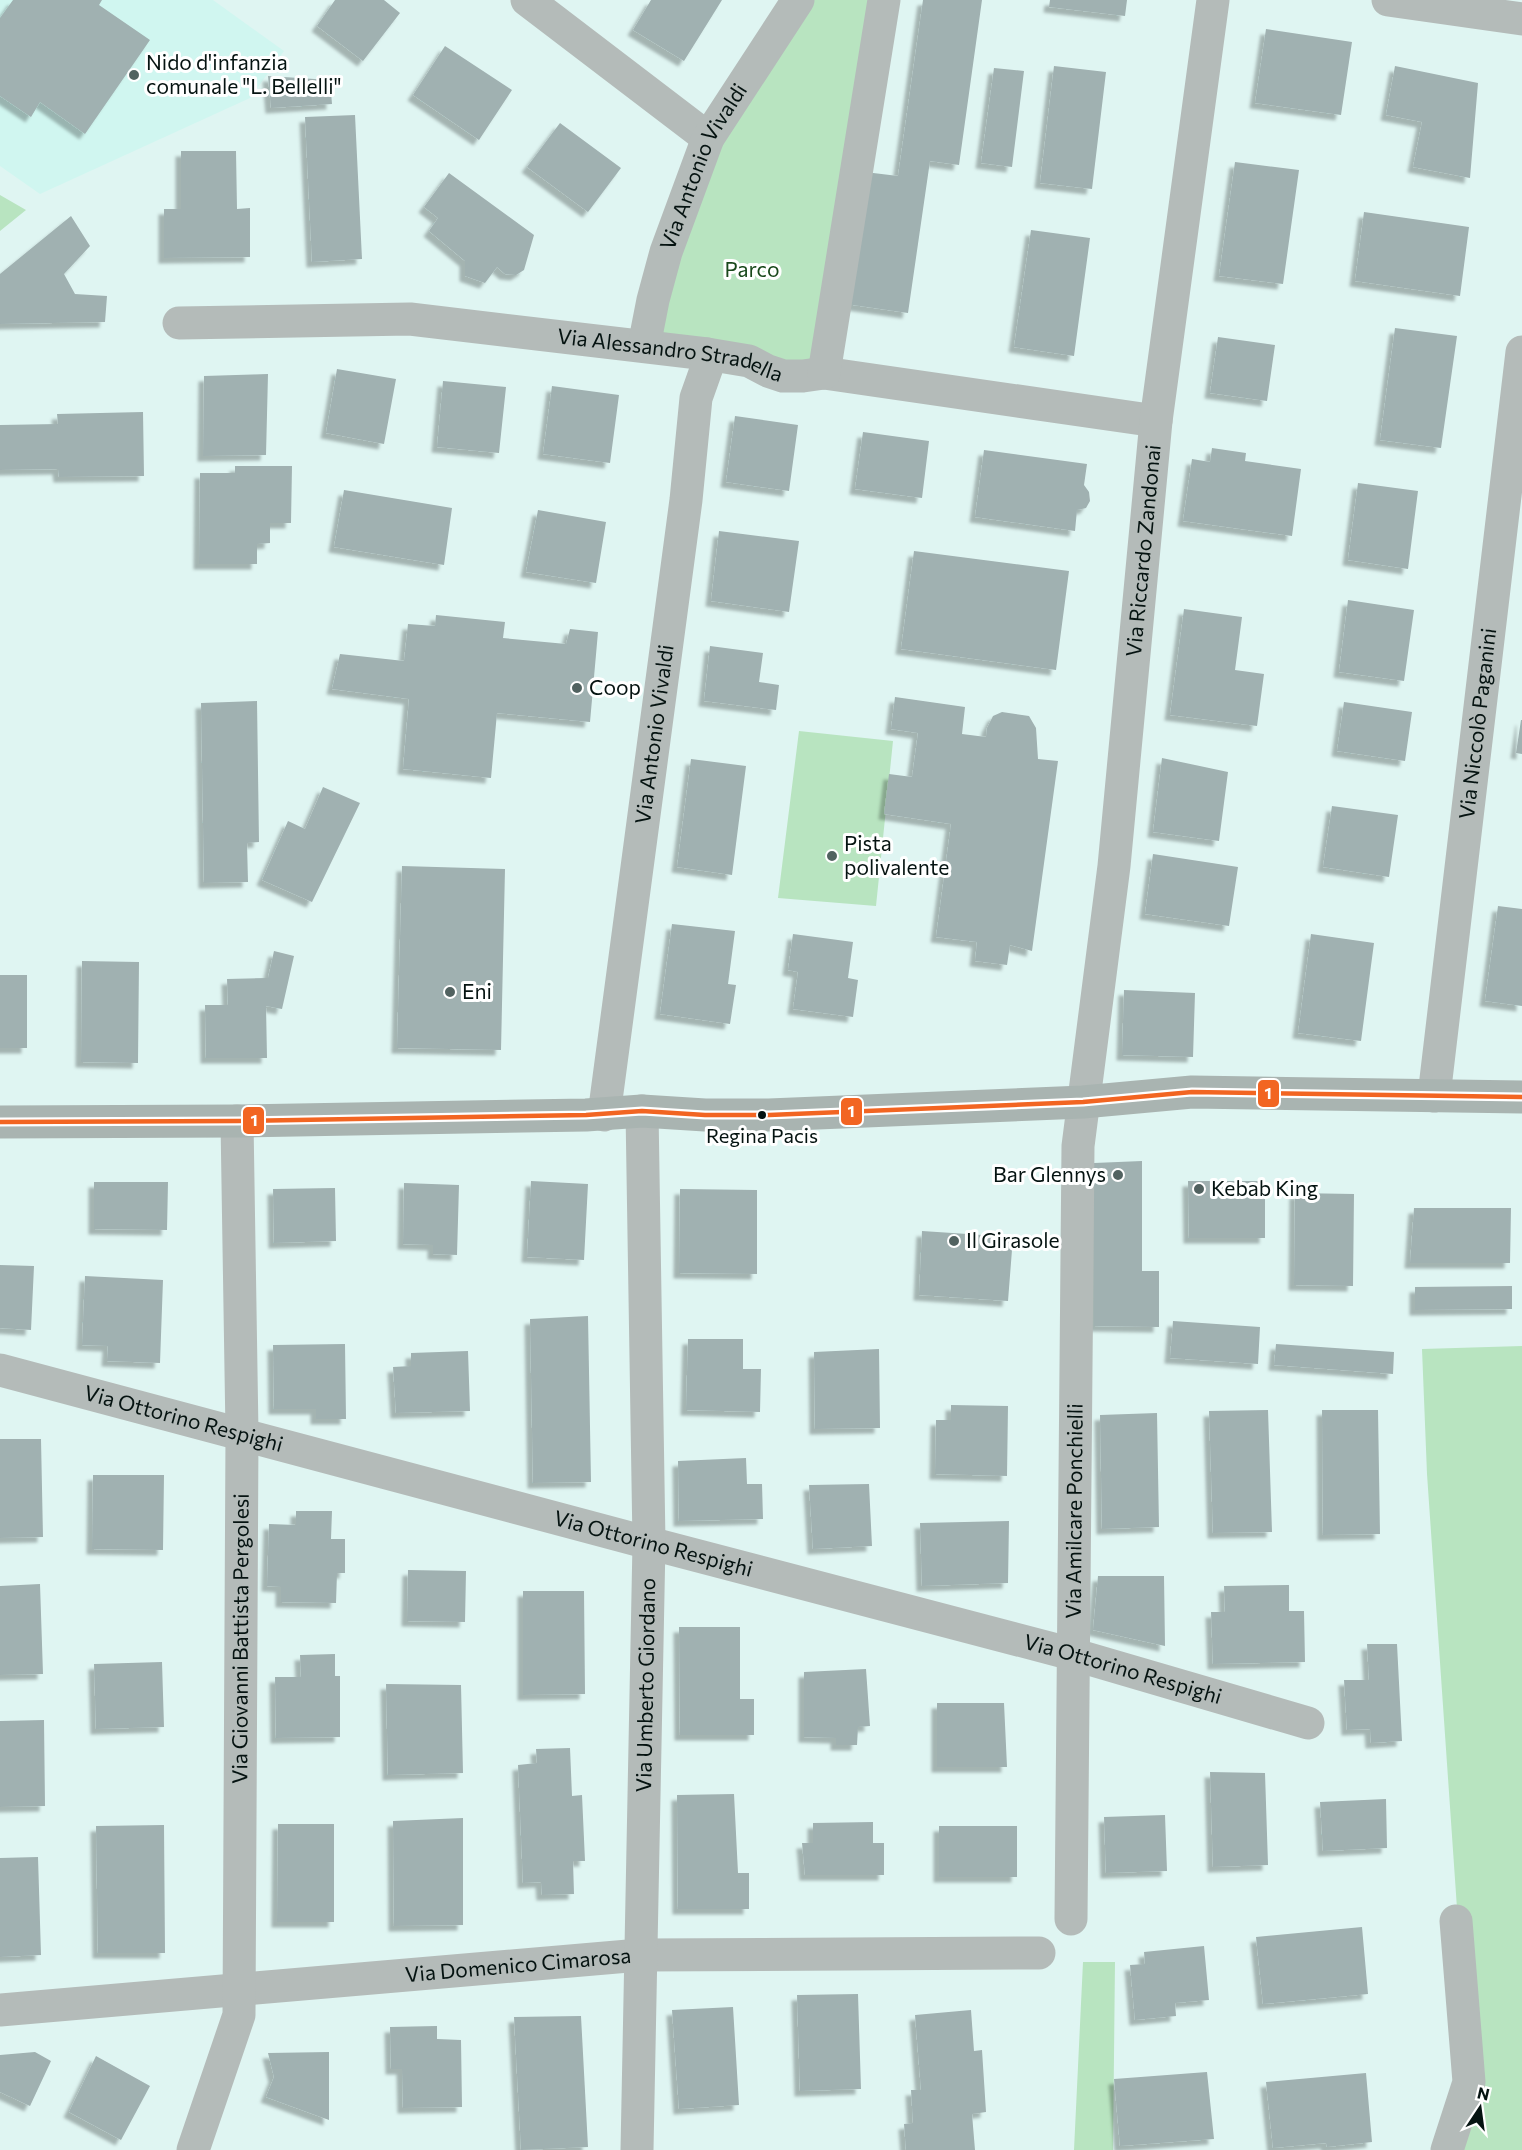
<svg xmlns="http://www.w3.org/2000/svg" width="1522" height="2150" viewBox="0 0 1522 2150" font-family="Commissioner,sans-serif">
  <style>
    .built { fill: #d0f6f0 }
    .green { fill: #b8e4c0 }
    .building { fill: #a0b1b1; filter: url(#shadow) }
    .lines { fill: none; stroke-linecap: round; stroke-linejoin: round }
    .minor { stroke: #b4bbb9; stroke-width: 33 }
    .major { stroke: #a9b4b1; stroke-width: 33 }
    .bus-1-casing { stroke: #fff; stroke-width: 9 }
    .bus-1 { stroke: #f26522; stroke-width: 4.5 }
    .poi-dot { fill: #516260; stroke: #fff; stroke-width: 2 }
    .bus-dot { fill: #051311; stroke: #fff; stroke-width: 2 }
    .labels { text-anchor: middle; stroke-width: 6; stroke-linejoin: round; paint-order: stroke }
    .bus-label { font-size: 20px; fill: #051311; stroke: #fff }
    .poi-label { font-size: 21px; fill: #051311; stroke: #fff; text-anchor: start }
    .street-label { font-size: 21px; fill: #051311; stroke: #fff }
    .park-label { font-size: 21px; fill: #19481b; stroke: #fff }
    .line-badge { stroke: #fff; stroke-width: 2 }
    .badge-label { font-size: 16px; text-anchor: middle; font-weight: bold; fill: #fff }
  </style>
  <defs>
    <filter id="shadow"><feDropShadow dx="-5.5" dy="5.5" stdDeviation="1.5" flood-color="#0004"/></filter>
  </defs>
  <rect width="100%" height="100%" fill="#dff5f2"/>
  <path class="built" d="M 0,0 L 213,0 L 284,51 L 250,98 L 40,194 L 0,166 Z"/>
  <path class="green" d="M 798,0 L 884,0 L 824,373 L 644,346 L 666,252 Z
    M 0,195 L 26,210 L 0,231 Z
    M 799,731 L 893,741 L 876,906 L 778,898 Z
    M 1522,1346 L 1522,2150 L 1447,2150 L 1469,2082 L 1427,1474 L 1422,1349 Z
    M 1083,1962 L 1115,1962 L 1113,2150 L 1074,2150 Z"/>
  <path class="building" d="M 13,0 L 102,0 L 99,5 L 150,40 L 85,134 L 40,102 L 31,117 L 0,96 L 0,18 Z
    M 335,0 L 384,0 L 400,13 L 363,61 L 317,26 Z
    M 651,0 L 722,0 L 684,61 L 633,30 Z
    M 923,0 L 982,0 L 959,165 L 930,161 L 908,313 L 846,304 L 865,172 L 898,176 Z
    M 1050,0 L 1127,0 L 1125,16 L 1049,7 Z
    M 1266,29 L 1352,42 L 1341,115 L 1255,103 Z
    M 445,46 L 512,90 L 479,140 L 413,95 Z
    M 1054,66 L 1106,72 L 1092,189 L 1040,183 Z
    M 1395,66 L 1478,83 L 1470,178 L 1413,167 L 1422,122 L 1386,115 Z
    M 994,68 L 1024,71 L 1012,167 L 981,163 Z
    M 268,76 L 330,80 L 332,104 L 271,108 Z
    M 355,115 L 362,259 L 312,262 L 305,117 Z
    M 560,123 L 621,168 L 588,212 L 527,167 Z
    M 181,151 L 236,151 L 237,209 L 250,208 L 250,257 L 164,258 L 164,209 L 181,209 Z
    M 1235,162 L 1299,170 L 1283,284 L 1219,276 Z
    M 449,173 L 534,235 L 524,270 L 516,275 L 505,274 L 497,267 L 485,283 L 465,276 L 465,261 L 429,231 L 438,218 L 424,207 Z
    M 1364,212 L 1469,227 L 1460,296 L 1355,281 Z
    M 71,216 L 90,246 L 64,274 L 75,294 L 107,296 L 105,322 L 0,324 L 0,274 Z
    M 1031,230 L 1090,238 L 1074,356 L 1014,347 Z
    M 1395,328 L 1457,336 L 1441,448 L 1380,440 Z
    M 1218,337 L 1275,345 L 1267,401 L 1210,393 Z
    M 337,369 L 396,379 L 384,444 L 326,433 Z
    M 268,374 L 266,455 L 203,456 L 204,376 Z
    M 443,381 L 506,387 L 499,453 L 437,447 Z
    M 552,386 L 619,395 L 610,463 L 543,454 Z
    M 143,412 L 144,476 L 59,477 L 58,469 L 0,470 L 0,425 L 58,424 L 57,414 Z
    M 735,416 L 798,425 L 789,491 L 726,482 Z
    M 863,432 L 929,441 L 922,498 L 855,489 Z
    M 1212,448 L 1246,453 L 1245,461 L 1301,469 L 1292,536 L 1183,521 L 1192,459 L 1210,462 Z
    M 984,450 L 1087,464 L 1084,485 L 1089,492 L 1090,501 L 1086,508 L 1077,510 L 1075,531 L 975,517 Z
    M 235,466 L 292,466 L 291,523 L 270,523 L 270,543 L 257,544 L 257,564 L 199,564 L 200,473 L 235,473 Z
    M 1358,483 L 1418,491 L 1408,569 L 1348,560 Z
    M 344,490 L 452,508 L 444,565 L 334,547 Z
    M 538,510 L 606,522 L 596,583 L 526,572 Z
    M 719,531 L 799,541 L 789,612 L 711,601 Z
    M 914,551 L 1069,571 L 1056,670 L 901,649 Z
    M 1348,600 L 1414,610 L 1404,681 L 1339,672 Z
    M 1184,609 L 1242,617 L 1235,670 L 1264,674 L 1257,726 L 1170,715 Z
    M 436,615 L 505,622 L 503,638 L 566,644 L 570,629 L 598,632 L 590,722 L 497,713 L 491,778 L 403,769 L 409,699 L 332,689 L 340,654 L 404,661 L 408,624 L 435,626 Z
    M 710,646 L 763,653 L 759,682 L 779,685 L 776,710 L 704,701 Z
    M 895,697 L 965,707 L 962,734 L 986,737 L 987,728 L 993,716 L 1002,712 L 1029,716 L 1036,728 L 1038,759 L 1058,761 L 1032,951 L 1010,945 L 1007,965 L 975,961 L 977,942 L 936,937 L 951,824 L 884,814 L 889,774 L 912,777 L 918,733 L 891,729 Z
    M 257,701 L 259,842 L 247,843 L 248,882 L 204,883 L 201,703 Z
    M 1344,702 L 1412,712 L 1405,761 L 1337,751 Z
    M 1521,720 L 1522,720 L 1522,754 L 1516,753 Z
    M 1162,758 L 1228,772 L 1219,841 L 1153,832 Z
    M 691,759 L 746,766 L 732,875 L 677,867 Z
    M 323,787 L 360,803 L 312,902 L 262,880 L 288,821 L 305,829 Z
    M 1332,806 L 1398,815 L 1389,877 L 1323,867 Z
    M 1153,854 L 1238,867 L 1229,926 L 1145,914 Z
    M 402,866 L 505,869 L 501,1050 L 397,1048 Z
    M 1498,906 L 1522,909 L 1522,1006 L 1485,1001 Z
    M 672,924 L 735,931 L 728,984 L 736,985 L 730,1024 L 660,1014 Z
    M 793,934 L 853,942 L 848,978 L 858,980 L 853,1017 L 793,1009 L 798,972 L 788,970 Z
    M 1311,934 L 1374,943 L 1361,1041 L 1298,1033 Z
    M 274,951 L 294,956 L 282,1009 L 266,1006 L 267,1058 L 206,1058 L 205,1005 L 228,1005 L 227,979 L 268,978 Z
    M 82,961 L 139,962 L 138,1063 L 81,1062 Z
    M 0,975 L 27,975 L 27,1048 L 0,1048 Z
    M 1124,990 L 1195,993 L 1193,1057 L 1122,1055 Z
    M 1142,1161 L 1142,1271 L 1159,1271 L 1159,1327 L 1094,1326 L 1094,1163 Z
    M 531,1181 L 588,1184 L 584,1260 L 527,1257 Z
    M 1188,1181 L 1265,1181 L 1265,1238 L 1189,1238 Z
    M 94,1182 L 168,1182 L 167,1230 L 94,1229 Z
    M 404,1183 L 459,1185 L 457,1255 L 433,1254 L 433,1245 L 403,1244 Z
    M 335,1188 L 336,1241 L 274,1243 L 273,1189 Z
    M 680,1189 L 757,1190 L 757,1274 L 679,1273 Z
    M 1295,1193 L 1354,1194 L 1353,1286 L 1294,1285 Z
    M 1414,1208 L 1511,1208 L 1510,1263 L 1410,1263 Z
    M 922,1231 L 1013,1237 L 1008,1301 L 919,1295 Z
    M 0,1265 L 34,1266 L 31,1330 L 0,1328 Z
    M 85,1276 L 163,1280 L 160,1363 L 107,1361 L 108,1346 L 82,1345 Z
    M 1512,1286 L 1512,1309 L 1415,1310 L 1415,1287 Z
    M 588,1316 L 591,1482 L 533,1483 L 530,1319 Z
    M 1173,1321 L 1260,1327 L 1258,1364 L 1170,1358 Z
    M 688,1339 L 743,1339 L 743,1369 L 761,1369 L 760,1412 L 686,1410 Z
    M 345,1344 L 346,1419 L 316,1419 L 316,1409 L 274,1409 L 273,1345 Z
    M 1276,1344 L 1394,1352 L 1393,1374 L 1274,1365 Z
    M 879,1349 L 880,1428 L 815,1429 L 814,1352 Z
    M 468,1351 L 470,1411 L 396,1413 L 393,1367 L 411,1366 L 411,1353 Z
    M 951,1405 L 1008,1406 L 1007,1476 L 935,1474 L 936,1420 L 951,1420 Z
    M 1268,1410 L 1272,1532 L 1213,1533 L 1209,1411 Z
    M 1322,1410 L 1378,1410 L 1380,1534 L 1323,1535 Z
    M 1157,1413 L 1159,1527 L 1102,1529 L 1100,1415 Z
    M 0,1439 L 41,1439 L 43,1537 L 0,1538 Z
    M 746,1458 L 747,1484 L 762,1484 L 763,1519 L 679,1521 L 678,1461 Z
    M 93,1475 L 164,1475 L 163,1550 L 92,1549 Z
    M 869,1484 L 872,1546 L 813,1549 L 809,1485 Z
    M 296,1511 L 332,1511 L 331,1539 L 345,1539 L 345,1573 L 337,1573 L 336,1603 L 281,1602 L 281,1587 L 267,1586 L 269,1524 L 296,1525 Z
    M 1009,1521 L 1008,1583 L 922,1586 L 920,1523 Z
    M 408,1570 L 466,1571 L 465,1622 L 407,1621 Z
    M 1098,1576 L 1164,1576 L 1165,1646 L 1093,1630 Z
    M 40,1584 L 43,1674 L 0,1675 L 0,1586 Z
    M 1289,1585 L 1289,1611 L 1304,1611 L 1305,1662 L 1213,1664 L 1211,1612 L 1225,1612 L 1224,1586 Z
    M 523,1591 L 584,1591 L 585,1694 L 523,1695 Z
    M 679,1627 L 740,1627 L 740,1699 L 754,1699 L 754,1735 L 680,1735 Z
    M 1367,1644 L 1397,1644 L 1402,1741 L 1371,1743 L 1370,1729 L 1347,1730 L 1344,1680 L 1369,1680 Z
    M 335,1654 L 335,1676 L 340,1676 L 340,1737 L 276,1738 L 275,1677 L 301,1677 L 300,1655 Z
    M 162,1662 L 164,1727 L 96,1729 L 94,1664 Z
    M 866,1669 L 870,1726 L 858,1727 L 857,1745 L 836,1745 L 836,1738 L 804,1737 L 804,1672 Z
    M 386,1684 L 461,1685 L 463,1773 L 388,1775 Z
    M 937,1703 L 1004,1703 L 1007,1767 L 937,1767 Z
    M 44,1720 L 45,1806 L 0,1807 L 0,1721 Z
    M 570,1748 L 572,1796 L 582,1795 L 585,1861 L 573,1861 L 574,1894 L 542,1895 L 541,1882 L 523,1883 L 518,1765 L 537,1763 L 536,1749 Z
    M 1210,1772 L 1265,1773 L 1268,1865 L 1213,1867 Z
    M 734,1794 L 738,1873 L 749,1873 L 749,1909 L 678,1909 L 677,1795 Z
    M 1386,1799 L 1387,1848 L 1323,1851 L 1320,1802 Z
    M 1165,1815 L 1167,1871 L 1106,1873 L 1104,1817 Z
    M 463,1818 L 463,1925 L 394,1926 L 393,1821 Z
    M 873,1822 L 873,1843 L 884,1843 L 884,1875 L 805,1875 L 802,1843 L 813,1843 L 813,1823 Z
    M 278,1824 L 334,1824 L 334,1922 L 277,1922 Z
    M 164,1825 L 165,1953 L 98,1953 L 96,1826 Z
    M 939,1826 L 1017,1826 L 1017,1877 L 939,1877 Z
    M 38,1857 L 41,1955 L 0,1957 L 0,1858 Z
    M 1362,1927 L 1368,1994 L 1263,2004 L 1256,1937 Z
    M 1204,1946 L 1209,2000 L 1175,2003 L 1176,2016 L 1135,2020 L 1130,1965 L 1145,1964 L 1144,1952 Z
    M 858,1994 L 861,2089 L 800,2091 L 797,1995 Z
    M 733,2007 L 739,2105 L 679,2109 L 672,2010 Z
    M 971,2010 L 974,2051 L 982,2050 L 986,2112 L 972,2114 L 975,2150 L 906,2150 L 904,2124 L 913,2123 L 911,2090 L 921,2090 L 915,2015 Z
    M 581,2016 L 588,2147 L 521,2150 L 514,2017 Z
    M 437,2026 L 437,2039 L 461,2040 L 462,2107 L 403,2108 L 402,2069 L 391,2069 L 390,2027 Z
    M 35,2052 L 51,2061 L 30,2106 L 0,2092 L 0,2055 Z
    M 329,2052 L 329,2120 L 266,2097 L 274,2077 L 268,2053 Z
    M 96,2056 L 150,2086 L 121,2140 L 69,2112 Z
    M 1207,2072 L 1214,2139 L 1120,2146 L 1114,2079 Z
    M 1366,2073 L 1372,2142 L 1327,2147 L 1326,2143 L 1273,2148 L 1266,2082 Z"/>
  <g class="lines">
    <g class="minor">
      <path d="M 527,0 L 708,138"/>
      <path d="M 1388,0 L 1522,19"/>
      <path id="s1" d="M 179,323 L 410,319 L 707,354 L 749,361 L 768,371 L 783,376 L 803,376 L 824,373 L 1156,421"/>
      <path id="s2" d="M 644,346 L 653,300 L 666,252 L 708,138 L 798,0"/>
      <path d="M 824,373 L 884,0"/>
      <path id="s3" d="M 1434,1096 L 1522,352"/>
      <path id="s4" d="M 604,1115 L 686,500 L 696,398 L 707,367 L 707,354"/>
      <path id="s5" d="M 0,1370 L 649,1543 L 1072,1654 L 1308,1723"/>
      <path id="s6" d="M 1071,1919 L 1078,1146 L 1114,866 L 1156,421 L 1213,0"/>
      <path id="s7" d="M 0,2010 L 640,1955 L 1039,1953"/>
      <path id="s8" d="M 193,2150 L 239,2015 L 242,1433 L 237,1121"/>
      <path id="s9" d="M 637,2150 L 649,1543 L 642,1111"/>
      <path d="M 1447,2150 L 1469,2082 L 1456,1921"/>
    </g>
    <path class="major" d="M 0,1122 L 237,1121 L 586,1115 L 642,1111 L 705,1115 L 769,1115 L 1083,1102 L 1192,1092 L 1522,1097"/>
    <defs>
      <path id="bus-1" d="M 0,1122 L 237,1121 L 586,1115 L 642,1111 L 705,1115 L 769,1115 L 1083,1102 L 1192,1092 L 1522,1097"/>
    </defs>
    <use href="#bus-1" class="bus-1-casing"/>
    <use href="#bus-1" class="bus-1"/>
  </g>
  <g class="poi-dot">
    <circle cx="134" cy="75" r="6"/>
    <circle cx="577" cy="688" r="6"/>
    <circle cx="832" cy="856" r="6"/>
    <circle cx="450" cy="992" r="6"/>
    <circle cx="1118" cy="1175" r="6"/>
    <circle cx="1199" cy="1189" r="6"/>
    <circle cx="954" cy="1241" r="6"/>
  </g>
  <circle class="bus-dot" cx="762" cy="1115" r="5"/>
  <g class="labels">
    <g class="bus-label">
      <text x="762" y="1143">Regina Pacis</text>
    </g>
    <g class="poi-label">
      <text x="146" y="70">Nido d'infanzia<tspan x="146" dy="24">comunale "L. Bellelli"</tspan></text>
      <text x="589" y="695">Coop</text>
      <text x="844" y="851">Pista<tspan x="844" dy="24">polivalente</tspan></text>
      <text x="462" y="999">Eni</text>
      <text x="1106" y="1182" text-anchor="end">Bar Glennys</text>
      <text x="1211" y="1196">Kebab King</text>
      <text x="966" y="1248">Il Girasole</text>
    </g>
    <g class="street-label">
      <text dy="7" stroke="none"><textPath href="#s2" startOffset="190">Via Antonio Vivaldi</textPath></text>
      <text dy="7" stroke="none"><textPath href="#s1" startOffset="494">Via Alessandro Stradella</textPath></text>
      <text dy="7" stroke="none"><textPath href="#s6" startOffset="1372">Via Riccardo Zandonai</textPath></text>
      <text dy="7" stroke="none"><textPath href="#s3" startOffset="375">Via Niccolò Paganini</textPath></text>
      <text dy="7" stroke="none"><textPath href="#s4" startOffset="384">Via Antonio Vivaldi</textPath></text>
      <text dy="7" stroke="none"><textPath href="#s5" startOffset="190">Via Ottorino Respighi</textPath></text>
      <text dy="7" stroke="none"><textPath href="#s6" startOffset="408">Via Amilcare Ponchielli</textPath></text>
      <text dy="7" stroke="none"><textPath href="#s5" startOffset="676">Via Ottorino Respighi</textPath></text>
      <text dy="7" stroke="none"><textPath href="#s8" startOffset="519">Via Giovanni Battista Pergolesi</textPath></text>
      <text dy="7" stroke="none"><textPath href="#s5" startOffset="1162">Via Ottorino Respighi</textPath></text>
      <text dy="7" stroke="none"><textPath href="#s9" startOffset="465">Via Umberto Giordano</textPath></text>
      <text dy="7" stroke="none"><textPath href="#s7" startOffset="520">Via Domenico Cimarosa</textPath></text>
    </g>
    <g class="park-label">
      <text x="752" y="277">Parco</text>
    </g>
  </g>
  <g class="line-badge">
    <rect x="1257" y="1079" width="23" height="29" rx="6" fill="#f26522"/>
    <rect x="840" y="1097" width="23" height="29" rx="6" fill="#f26522"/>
    <rect x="242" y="1106" width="23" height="29" rx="6" fill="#f26522"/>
  </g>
  <g class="badge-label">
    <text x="1268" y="1099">1</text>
    <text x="851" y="1117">1</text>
    <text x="254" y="1126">1</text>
  </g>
  <g transform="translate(1480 2108) rotate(13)" stroke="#ffffff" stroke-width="4.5" paint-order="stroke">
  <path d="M0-4.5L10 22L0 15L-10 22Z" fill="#051311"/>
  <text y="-9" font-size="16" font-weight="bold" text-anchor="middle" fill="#051311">N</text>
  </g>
</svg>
